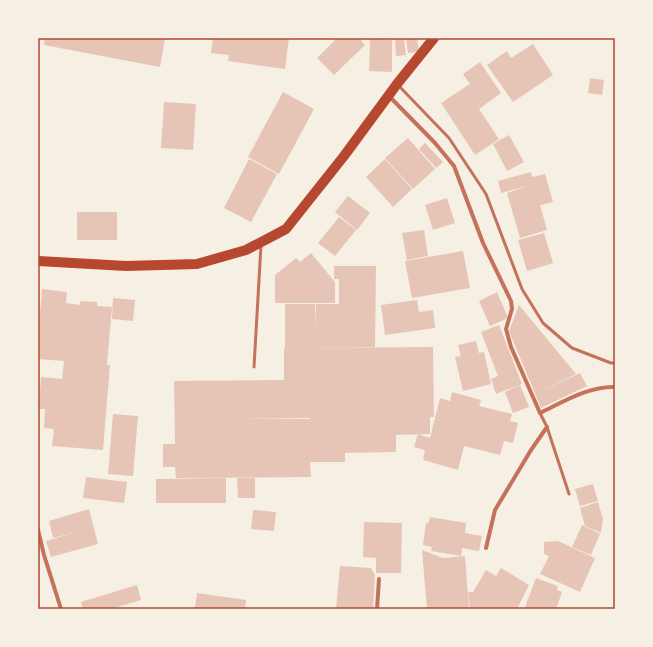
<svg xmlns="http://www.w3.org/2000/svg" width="653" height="647" viewBox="0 0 653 647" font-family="Overpass,sans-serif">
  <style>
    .building { fill: #e6c5b7; fill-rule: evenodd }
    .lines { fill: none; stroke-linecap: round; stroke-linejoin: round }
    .service { stroke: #c5725c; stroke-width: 3 }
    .minor { stroke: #c5725c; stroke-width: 4 }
    .primary { stroke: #b5482f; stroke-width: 10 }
    .neatline { fill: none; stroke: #b5482f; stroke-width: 1.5 }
  </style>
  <rect width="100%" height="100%" fill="#f6efe4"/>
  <path class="building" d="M 45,38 L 165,38 L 160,67 L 44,45 Z
    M 213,38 L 289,38 L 285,69 L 228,61 L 229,55 L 211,53 Z
    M 337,38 L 359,38 L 365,45 L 334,75 L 317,58 Z
    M 395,38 L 404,38 L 406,55 L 396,56 Z
    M 406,38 L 417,38 L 419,52 L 408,53 Z
    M 370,39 L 392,40 L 392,72 L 369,71 Z
    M 533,44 L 553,75 L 513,102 L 487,65 L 507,51 L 511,58 Z
    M 480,62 L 501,93 L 479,109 L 499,139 L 475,155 L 441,103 L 470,84 L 463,74 Z
    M 590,78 L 604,80 L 602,95 L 588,93 Z
    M 283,92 L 314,109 L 279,174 L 248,157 Z
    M 164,102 L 196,104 L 193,150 L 161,148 Z
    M 509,135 L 524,162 L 507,171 L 493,144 Z
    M 408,138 L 435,169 L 413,189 L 385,158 Z
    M 425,143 L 443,162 L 436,168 L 419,149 Z
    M 249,159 L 277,174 L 251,222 L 224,208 Z
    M 385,159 L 412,189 L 393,207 L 366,177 Z
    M 531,172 L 532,177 L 545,174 L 553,202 L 540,205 L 547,230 L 520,238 L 507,193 L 527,186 L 501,193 L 498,181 Z
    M 348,196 L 370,213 L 357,230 L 335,212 Z
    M 447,198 L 455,223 L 433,230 L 425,205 Z
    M 77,212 L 117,212 L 117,240 L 77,240 Z
    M 339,217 L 356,230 L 335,256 L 318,243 Z
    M 424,230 L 428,256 L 407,260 L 402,233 Z
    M 544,233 L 553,263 L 527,271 L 518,240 Z
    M 463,251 L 470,288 L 412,298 L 405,261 Z
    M 311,253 L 335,282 L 335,303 L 275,303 L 275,275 L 296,258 L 300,262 Z
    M 334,266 L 376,266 L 375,347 L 285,348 L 285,304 L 315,304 L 316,328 L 316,304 L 339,304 L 339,279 L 334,279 Z
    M 42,289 L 67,292 L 66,303 L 80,305 L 80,301 L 97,302 L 97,306 L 112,307 L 107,365 L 110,365 L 103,450 L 52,446 L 54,429 L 44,428 L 45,409 L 39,409 L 41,377 L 62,379 L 64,361 L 38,359 L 38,338 Z
    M 497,292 L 508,318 L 490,326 L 479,301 Z
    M 113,298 L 135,300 L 133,321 L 112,319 Z
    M 417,300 L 419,312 L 433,310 L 435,328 L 385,335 L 381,305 Z
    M 519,305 L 576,374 L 538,393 L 580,373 L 587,386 L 541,408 L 509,331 Z
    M 499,325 L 522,384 L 496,394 L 491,379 L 498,376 L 481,332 Z
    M 476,341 L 479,353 L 484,352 L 491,384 L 463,391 L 455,357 L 461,356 L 458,345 Z
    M 433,347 L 434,417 L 430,417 L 430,434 L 396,435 L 396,452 L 345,453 L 345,462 L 310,462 L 311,477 L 176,478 L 175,467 L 163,467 L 163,444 L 175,444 L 174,381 L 284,380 L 284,348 ZM 310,418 L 310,419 L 232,419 Z
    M 520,385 L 529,407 L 513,413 L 505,392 Z
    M 452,392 L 481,400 L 479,406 L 512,414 L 510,421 L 518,423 L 513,443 L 504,441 L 500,455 L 464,446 L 458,470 L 423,460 L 425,450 L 414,447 L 418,434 L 430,438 L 440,398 L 450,401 Z
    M 113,414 L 138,416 L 133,476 L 108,474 Z
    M 86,477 L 127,482 L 124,503 L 83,498 Z
    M 226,478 L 226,503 L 156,503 L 156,479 Z
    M 237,478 L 255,478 L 255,498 L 238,498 Z
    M 593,484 L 598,501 L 580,506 L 575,489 Z
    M 598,502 L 603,519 L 601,533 L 585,526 L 580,508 Z
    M 89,509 L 98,544 L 51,557 L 46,541 L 77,532 L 53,538 L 49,521 Z
    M 253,510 L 276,512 L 274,531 L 251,529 Z
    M 430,517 L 466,523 L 465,533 L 482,536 L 479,551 L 462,548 L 461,556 L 431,551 L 432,547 L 423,545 L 426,523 L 428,524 Z
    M 364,522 L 402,523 L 401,573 L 376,573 L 376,558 L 363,557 Z
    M 582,525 L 600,534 L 591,555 L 572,547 Z
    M 558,541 L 595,558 L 580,592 L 540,574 L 549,556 L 544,554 L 544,542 Z
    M 422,550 L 443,558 L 465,556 L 469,609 L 427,609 Z
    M 340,566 L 371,568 L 375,575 L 373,609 L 336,609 Z
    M 501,568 L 529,585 L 517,609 L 470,609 L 468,592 L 473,592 L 486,570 L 496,576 Z
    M 536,578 L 558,586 L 557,590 L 562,592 L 556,609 L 531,609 L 525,607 Z
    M 137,585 L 141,600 L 111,609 L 83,609 L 81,602 Z
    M 197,593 L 246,600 L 245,609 L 195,608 Z"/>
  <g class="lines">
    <path class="service" d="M 398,85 L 449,138 L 486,194 L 522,289 L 543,323 L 572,348 L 611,363 L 615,363
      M 254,367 L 261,245
      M 540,413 L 547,427 L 569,494"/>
    <path class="minor" d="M 388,95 L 435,143 L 454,166 L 483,243 L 511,301 L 512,309 L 506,329 L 511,347 L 540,413 C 563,402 589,386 615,387
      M 38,530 L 44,555 L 61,609
      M 486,548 L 495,510 L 531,450 L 547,427
      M 377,609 L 379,579"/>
    <path class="primary" d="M 38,261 L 126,266 L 197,264 L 246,250 L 286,229 L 344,156 L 397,84 L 434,38"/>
  </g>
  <rect width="653" height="647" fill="none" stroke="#f6efe4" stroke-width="78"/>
  <rect x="39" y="39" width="575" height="569" class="neatline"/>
</svg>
